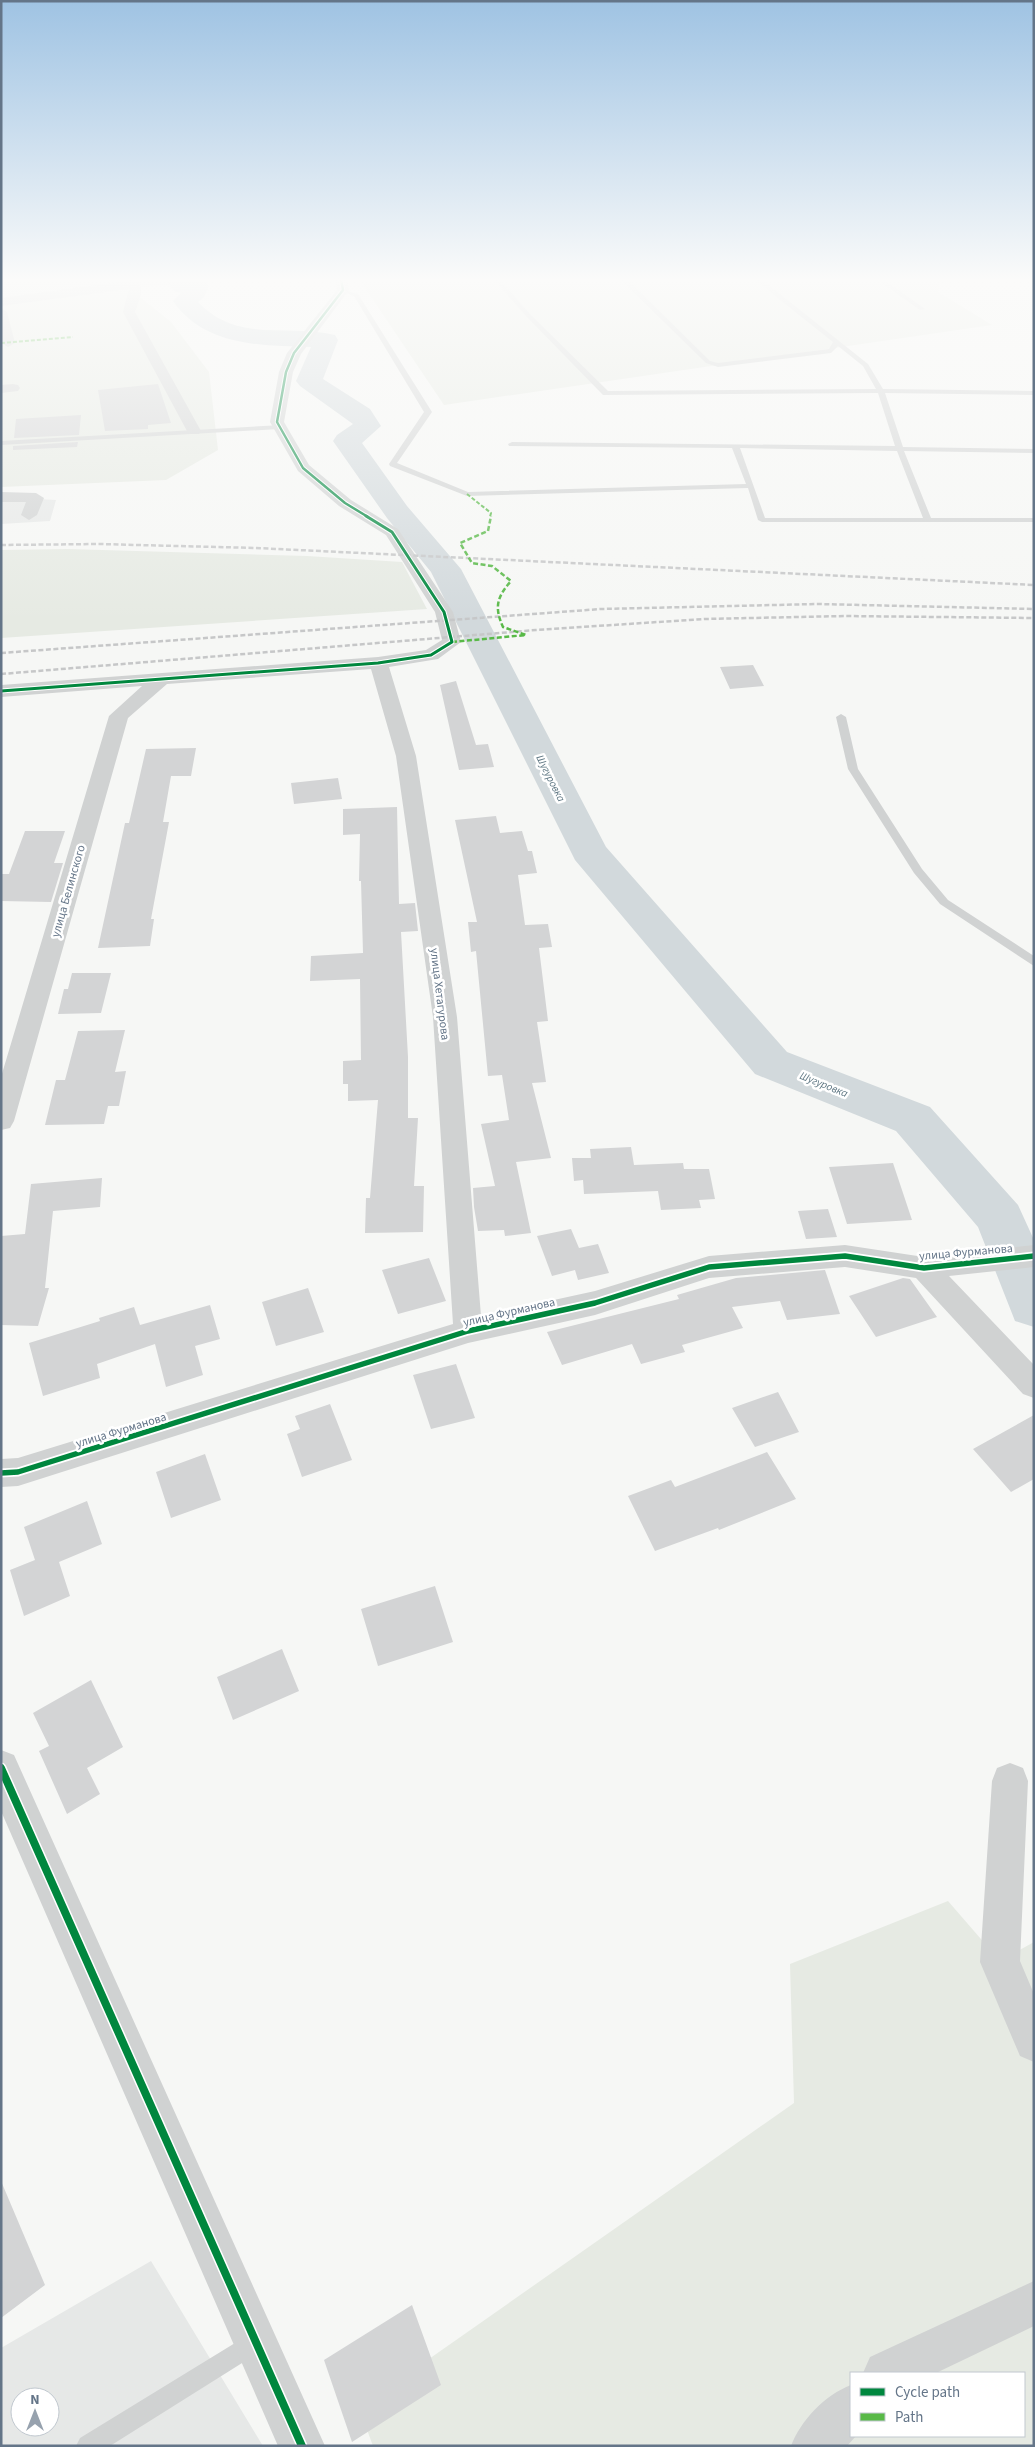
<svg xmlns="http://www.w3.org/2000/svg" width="1035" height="2447" viewBox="0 0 1035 2447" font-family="'Source Sans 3',sans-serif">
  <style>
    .built { fill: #e6e8e7; fill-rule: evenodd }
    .green { fill: #e6eae3; fill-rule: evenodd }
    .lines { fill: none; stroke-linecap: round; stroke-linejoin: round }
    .river { fill: #d2d9dc; fill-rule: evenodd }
    .building { fill: #d3d4d5 }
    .lane { fill: #d0d2d2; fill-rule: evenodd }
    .street { fill: #d0d2d2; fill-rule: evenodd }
    .rail { stroke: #c6c7c8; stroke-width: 2.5; stroke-dasharray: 5 2.5; stroke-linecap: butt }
    .quiet-far1 { stroke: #58b947; stroke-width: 2; stroke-dasharray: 4 2; stroke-linecap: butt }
    .quiet { stroke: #58b947; stroke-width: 2.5; stroke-dasharray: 5 2.5; stroke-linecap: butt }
    .cycleway-far3-casing { stroke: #fff; stroke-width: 4.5 }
    .cycleway-far2-casing { stroke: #fff; stroke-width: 5 }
    .cycleway-far1-casing { stroke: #fff; stroke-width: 9 }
    .cycleway-casing { stroke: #fff; stroke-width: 11 }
    .cycleway-far3 { stroke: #00873e; stroke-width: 2.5 }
    .cycleway-far2 { stroke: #00873e; stroke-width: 3 }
    .cycleway-far1 { stroke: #00873e; stroke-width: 5.5 }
    .cycleway { stroke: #00873e; stroke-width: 8 }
    .labels { text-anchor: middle; stroke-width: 5; stroke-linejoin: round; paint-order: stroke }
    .far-water-label { font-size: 11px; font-style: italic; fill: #5f7783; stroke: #fff }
    .street-label { font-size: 12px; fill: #647588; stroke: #fff }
  </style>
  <rect width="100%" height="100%" fill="#f6f7f5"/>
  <path class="built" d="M 167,279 L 174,285 L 108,289 L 1,303 L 1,280 Z
    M 1,497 L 56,500 L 50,521 L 1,524 Z
    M 151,2261 L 263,2446 L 1,2446 L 1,2348 ZM 20,2397 L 50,2397 L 50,2427 L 20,2427 Z"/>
  <path class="green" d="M 359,279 L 941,279 L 938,292 L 992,325 L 444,405 Z
    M 125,285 L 171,322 L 209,372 L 218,450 L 166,480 L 1,487 L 1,302 Z
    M 68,549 L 307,556 L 402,562 L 427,609 L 1,638 L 1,550 Z
    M 948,1901 L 1000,1961 L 1034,1942 L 1034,2446 L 373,2446 L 359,2408 L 794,2103 L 790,1964 ZM 851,2373 L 1024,2373 L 1024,2436 L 851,2436 Z"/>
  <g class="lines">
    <path class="river" d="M 165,279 L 206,281 L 209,286 L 204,297 L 198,302 C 238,344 287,323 335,335 L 338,340 L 323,379 L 370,409 L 381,426 L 362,443 L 407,506 L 461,569 L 606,847 L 787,1052 L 930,1107 L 1018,1205 L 1034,1240 L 1034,1327 L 1015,1321 L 978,1227 L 896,1131 L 755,1074 L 575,860 L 431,572 L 387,518 L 333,441 L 337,435 L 353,424 L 300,386 L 296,381 L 311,347 C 262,346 204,346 173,301 L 181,293 L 174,291 Z"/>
  </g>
  <path class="building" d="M 158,384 L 171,423 L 148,425 L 148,429 L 105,431 L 98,390 Z
    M 81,415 L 79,435 L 14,438 L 16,419 Z
    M 78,442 L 77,447 L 13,450 L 13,446 Z
    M 753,665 L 764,686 L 730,689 L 720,667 Z
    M 456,681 L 476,745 L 488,744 L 494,767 L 459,770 L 440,685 Z
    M 196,748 L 191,776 L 171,776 L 163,822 L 169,822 L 151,919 L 154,919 L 150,946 L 98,948 L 125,823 L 129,823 L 146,749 Z
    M 338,778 L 342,799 L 294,804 L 291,783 Z
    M 397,807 L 399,904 L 415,903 L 418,931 L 401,932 L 408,1057 L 408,1118 L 418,1118 L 414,1186 L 424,1186 L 423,1232 L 365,1233 L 366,1198 L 370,1198 L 378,1100 L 348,1101 L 348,1084 L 343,1084 L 343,1061 L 361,1060 L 360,979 L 310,981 L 311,956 L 363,953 L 361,881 L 359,881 L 360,834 L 343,835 L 343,809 Z
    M 496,816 L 500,833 L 522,831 L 528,851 L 532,851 L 537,873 L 518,875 L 525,925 L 548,924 L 552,947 L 539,948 L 548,1021 L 537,1022 L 546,1082 L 532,1083 L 551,1158 L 516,1162 L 531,1233 L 505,1236 L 504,1230 L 478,1231 L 474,1207 L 473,1188 L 495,1186 L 481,1124 L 509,1120 L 502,1075 L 488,1076 L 476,951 L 471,952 L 468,922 L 477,922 L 455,820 Z
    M 25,831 L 65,831 L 54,863 L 63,863 L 51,902 L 1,901 L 1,874 L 9,874 Z
    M 72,973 L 111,973 L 101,1013 L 58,1014 L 64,989 L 68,989 Z
    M 125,1030 L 115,1072 L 126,1071 L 119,1106 L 108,1106 L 104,1124 L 45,1125 L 56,1080 L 65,1080 L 78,1031 Z
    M 631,1147 L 634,1165 L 683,1163 L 684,1169 L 709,1169 L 715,1199 L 699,1200 L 701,1208 L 661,1210 L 658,1191 L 584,1194 L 583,1180 L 574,1181 L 572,1158 L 591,1158 L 590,1149 Z
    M 893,1163 L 912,1220 L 847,1224 L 829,1167 Z
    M 102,1178 L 100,1207 L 53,1211 L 45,1288 L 49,1288 L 38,1326 L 1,1325 L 1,1236 L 25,1234 L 31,1184 Z
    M 828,1209 L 837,1237 L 806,1239 L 798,1211 Z
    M 571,1229 L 579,1248 L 598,1244 L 609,1273 L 578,1280 L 575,1270 L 552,1276 L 537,1236 Z
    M 429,1258 L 446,1301 L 398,1314 L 382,1270 Z
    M 825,1270 L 840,1314 L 787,1320 L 780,1301 L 732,1307 L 743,1328 L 682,1345 L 685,1352 L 641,1364 L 632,1344 L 562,1365 L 547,1332 L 679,1299 L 677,1295 L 736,1278 Z
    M 903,1278 L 910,1279 L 937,1317 L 876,1337 L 849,1296 Z
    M 308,1288 L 324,1332 L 276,1346 L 262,1302 Z
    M 210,1305 L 220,1339 L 195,1346 L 203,1375 L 166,1387 L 155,1344 L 97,1364 L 100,1378 L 43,1396 L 29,1343 L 100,1321 L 99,1318 L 134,1307 L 140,1325 Z
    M 456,1364 L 475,1418 L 431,1429 L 413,1375 Z
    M 778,1392 L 799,1432 L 755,1447 L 732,1408 Z
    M 330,1404 L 352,1460 L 302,1477 L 287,1434 L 300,1429 L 295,1416 Z
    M 1034,1415 L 1034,1479 L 1011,1492 L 973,1449 Z
    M 767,1452 L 796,1499 L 719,1530 L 718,1528 L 655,1551 L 628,1496 L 671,1480 L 675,1487 Z
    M 205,1454 L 221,1500 L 171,1518 L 156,1472 Z
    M 87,1501 L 102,1544 L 59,1562 L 70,1596 L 24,1616 L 10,1570 L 35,1560 L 24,1527 Z
    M 435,1586 L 453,1642 L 378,1666 L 361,1609 Z
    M 282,1649 L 299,1691 L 233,1720 L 217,1677 Z
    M 91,1680 L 123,1747 L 87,1768 L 100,1794 L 67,1814 L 39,1751 L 49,1746 L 33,1713 Z
    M 1,2181 L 45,2285 L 1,2318 Z
    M 412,2305 L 441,2385 L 352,2442 L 324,2360 Z"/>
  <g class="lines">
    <path class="lane" d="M 493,279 L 499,279 L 530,314 L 608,391 L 876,389 L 863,366 L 838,346 L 831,353 L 718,367 L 706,363 L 620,279 L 627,279 L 710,361 L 718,363 L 829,349 L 833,342 L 754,279 L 761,279 L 868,364 L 883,389 L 1034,391 L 1034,395 L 885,393 L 903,447 L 1034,449 L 1034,453 L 904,451 L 931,518 L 1034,518 L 1034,522 L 762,522 L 758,520 L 748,488 L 467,496 L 390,466 L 389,464 L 424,412 L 354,296 L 341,291 L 341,289 L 358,294 L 432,412 L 397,463 L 468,492 L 746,484 L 732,448 L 509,446 L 508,444 L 512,442 L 895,446 L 878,393 L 603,395 L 526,316 ZM 740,448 L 897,451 L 923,518 L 765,518 Z
      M 876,279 L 883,279 L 925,309 L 920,310 Z
      M 282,425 L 283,427 L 279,429 L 1,445 L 1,441 Z
      M 841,714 L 846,717 L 858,769 L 922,869 L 948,900 L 1034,956 L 1034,966 L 940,904 L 914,873 L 848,769 L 836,717 Z
      M 253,2332 L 261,2335 L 264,2343 L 261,2351 L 110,2446 L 76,2446 L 80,2438 Z"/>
    <path class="street" d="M 125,279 L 137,279 C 145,289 139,301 135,312 L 201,431 L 199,434 L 189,434 L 187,431 L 123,312 L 129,289 L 1,306 L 1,298 L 126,281 Z
      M 335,279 L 347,279 L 349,290 L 301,354 L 293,372 L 284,422 L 309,465 L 351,500 L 398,529 L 453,612 L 461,642 L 438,659 L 389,667 L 416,756 L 457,1017 L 481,1316 L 595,1291 L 709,1256 L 845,1245 L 924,1257 L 1034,1245 L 1034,1267 L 949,1276 L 1034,1365 L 1034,1398 L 1023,1394 L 916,1278 L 845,1267 L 709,1278 L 595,1315 L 468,1343 L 18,1486 L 1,1487 L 1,1459 L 18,1458 L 453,1324 L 433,1017 L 396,756 L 371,669 L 167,684 L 128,718 L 14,1121 L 10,1128 L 1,1130 L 1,1077 L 109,716 L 142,686 L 1,697 L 1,685 L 378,657 L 426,650 L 442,640 L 435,612 L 386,535 L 339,506 L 298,471 L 270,422 L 279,372 L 287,353 L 337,290 Z
      M 1,308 L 7,312 L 15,343 L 8,347 L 1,343 Z
      M 13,384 L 18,385 L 20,388 L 18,391 L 1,393 L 1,385 Z
      M 1,492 L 36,493 L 44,498 L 37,515 L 29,520 L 21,515 L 26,502 L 1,502 Z
      M 1,1750 L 14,1755 L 325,2446 L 278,2446 L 1,1811 Z
      M 1010,1763 L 1023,1768 L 1028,1781 L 1020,1961 L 1034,1994 L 1034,2062 L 1020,2056 L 980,1962 L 992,1781 L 997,1768 Z
      M 1034,2281 L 1034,2326 L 936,2373 L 863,2373 L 870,2357 Z
      M 851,2385 L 851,2436 L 856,2436 L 847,2446 L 791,2446 C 801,2420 825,2395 851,2385 Z"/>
    <path class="rail" d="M 1,545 L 99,544 L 256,548 L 1034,585
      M 1,653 L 601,609 L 818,604 L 1034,609
      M 1,674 L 536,630 L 704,619 L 845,616 L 1034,618"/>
    <path class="quiet-far1" d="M 1,343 L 73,337
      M 467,494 L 491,513 L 490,517"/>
    <path class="quiet" d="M 452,642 L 526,635 L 503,627 C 494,607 497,597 511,581 L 492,566 L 472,563 L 460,543 L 488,531 L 491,516"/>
    <defs>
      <path id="cycleway-far3" d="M 341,279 L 343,290 L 294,353 L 286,372 L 277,422 L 303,468 L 345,503 L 368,517"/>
      <path id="cycleway-far2" d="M 1,691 L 378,663 L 431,655 L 452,642 L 444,612 L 392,532 L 366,516"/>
      <path id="cycleway-far1" d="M 1,1473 L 18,1472 L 468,1331 L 595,1303 L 709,1267 L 845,1256 L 924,1268 L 1034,1256"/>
      <path id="cycleway" d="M 1,1768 L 302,2446"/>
    </defs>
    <use href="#cycleway-far3" class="cycleway-far3-casing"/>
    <use href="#cycleway-far2" class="cycleway-far2-casing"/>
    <use href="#cycleway-far1" class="cycleway-far1-casing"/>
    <use href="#cycleway" class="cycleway-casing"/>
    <use href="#cycleway-far3" class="cycleway-far3"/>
    <use href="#cycleway-far2" class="cycleway-far2"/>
    <use href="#cycleway-far1" class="cycleway-far1"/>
    <use href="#cycleway" class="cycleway"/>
  </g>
  <linearGradient id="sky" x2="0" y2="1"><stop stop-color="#9fc3e3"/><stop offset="0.45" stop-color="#fbfbfa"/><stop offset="1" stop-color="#fbfbfa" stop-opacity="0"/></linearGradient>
  <rect width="1035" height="622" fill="url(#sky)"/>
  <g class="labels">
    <g class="far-water-label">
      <text transform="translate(551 778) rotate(63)" y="4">Шугуровка</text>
      <text transform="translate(824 1084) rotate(22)" y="4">Шугуровка</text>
    </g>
    <g class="street-label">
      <text transform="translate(68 891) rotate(-74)" y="4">улица Белинского</text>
      <text transform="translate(440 994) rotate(83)" y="4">улица Хетагурова</text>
      <text transform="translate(966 1252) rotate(-5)" y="4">улица Фурманова</text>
      <text transform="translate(509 1312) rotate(-13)" y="4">улица Фурманова</text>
      <text transform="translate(121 1430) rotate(-17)" y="4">улица Фурманова</text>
    </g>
  </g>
  <rect width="1035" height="2447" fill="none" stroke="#647588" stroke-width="5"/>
  <rect x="850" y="2372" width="175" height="65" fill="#ffffff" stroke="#c1c8cf"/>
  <rect x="860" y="2388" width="25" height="8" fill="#00873e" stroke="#c1c8cf"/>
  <text x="895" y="2397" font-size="15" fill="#647588">Cycle path</text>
  <rect x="860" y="2413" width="25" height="8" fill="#58b947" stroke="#c1c8cf"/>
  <text x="895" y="2422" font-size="15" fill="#647588">Path</text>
  <g transform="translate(35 2412)"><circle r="24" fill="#ffffff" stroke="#c1c8cf"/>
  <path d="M0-4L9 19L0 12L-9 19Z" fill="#97a2ae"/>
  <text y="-8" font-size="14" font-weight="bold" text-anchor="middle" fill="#647588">N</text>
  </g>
</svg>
